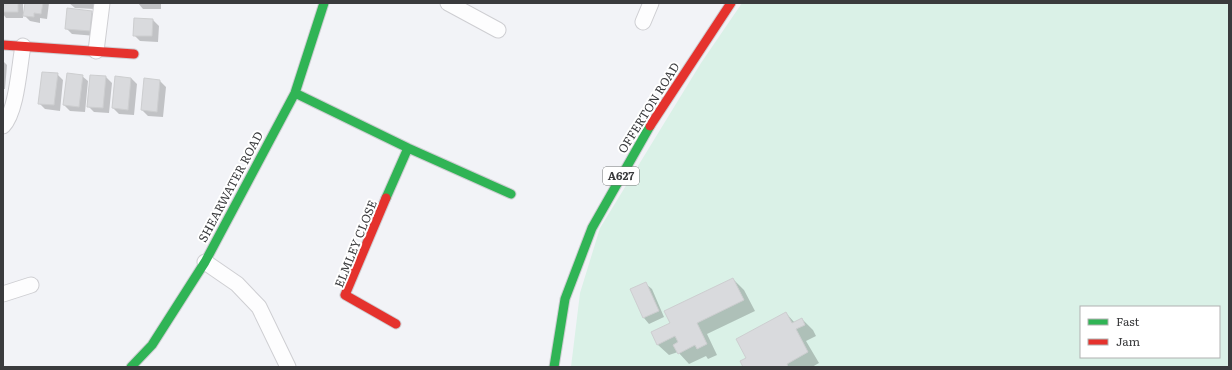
<svg xmlns="http://www.w3.org/2000/svg" width="1232" height="370" viewBox="0 0 1232 370" font-family="Literata,serif">
  <style>
    .green { fill: #daf1e7; fill-rule: evenodd }
    .shadow { fill: #0003 }
    .building { fill: #d9dadd; stroke: #cdced0 }
    .lines { fill: none; stroke-linecap: round; stroke-linejoin: round }
    .street-casing { stroke: #ceced2; stroke-width: 17 }
    .fast-casing { stroke: #ceced2; stroke-width: 11 }
    .jam-casing { stroke: #ceced2; stroke-width: 11 }
    .street { stroke: #fdfdfe; stroke-width: 15 }
    .fast { stroke: #30b455; stroke-width: 9 }
    .jam { stroke: #e5322d; stroke-width: 9 }
    .labels { text-anchor: middle; stroke-width: 4; stroke-linejoin: round; paint-order: stroke }
    .shield { fill: #fff; stroke: #757677; stroke-width: 1 }
    .shield-label { font-size: 11px; font-weight: bold; fill: #3a3b3d }
    .street-label { font-size: 12px; fill: #3a3b3d; stroke: #fff }
  </style>
  <rect width="100%" height="100%" fill="#f2f3f7"/>
  <path class="green" d="M 742,3 L 1229,3 L 1229,367 L 571,367 L 580,293 L 600,228 L 701,63 ZM 1081,307 L 1219,307 L 1219,357 L 1081,357 Z"/>
  <path class="shadow" d="M 3,3 L 23,3 L 23,18 L 6,18 L 3,14 Z
    M 26,3 L 49,3 L 47,19 L 40,18 L 40,23 L 30,21 L 24,15 Z
    M 69,3 L 94,3 L 94,9 L 75,8 Z
    M 138,3 L 161,3 L 161,9 L 143,9 Z
    M 91,12 L 97,17 L 96,36 L 72,34 L 66,28 Z
    M 153,20 L 159,26 L 158,42 L 140,41 L 134,35 Z
    M 3,61 L 7,65 L 5,89 L 3,89 Z
    M 57,74 L 63,80 L 60,111 L 45,109 L 39,103 Z
    M 82,76 L 88,81 L 85,112 L 70,111 L 64,105 Z
    M 91,76 L 106,77 L 112,83 L 109,113 L 94,112 L 88,106 Z
    M 131,78 L 137,84 L 134,115 L 119,114 L 113,108 Z
    M 145,79 L 160,81 L 166,87 L 163,117 L 148,116 L 142,110 Z
    M 733,279 L 744,290 L 755,311 L 707,334 L 717,355 L 708,359 L 706,356 L 689,364 L 678,352 L 669,355 L 658,345 L 652,333 L 671,324 Z
    M 646,284 L 652,289 L 664,317 L 649,324 L 644,318 Z
    M 786,313 L 795,323 L 802,319 L 813,330 L 816,336 L 806,341 L 819,363 L 812,367 L 745,367 L 747,358 Z"/>
  <path class="building" d="M 3,3 L 18,3 L 18,12 L 3,12 Z
    M 25,3 L 43,3 L 41,14 L 34,13 L 34,17 L 23,16 Z
    M 67,8 L 92,11 L 90,31 L 65,29 Z
    M 134,18 L 153,19 L 152,36 L 133,36 Z
    M 42,72 L 58,73 L 54,105 L 38,104 Z
    M 67,73 L 83,75 L 79,107 L 63,105 Z
    M 90,75 L 106,76 L 103,108 L 87,107 Z
    M 115,76 L 131,78 L 128,110 L 112,108 Z
    M 144,78 L 160,80 L 157,112 L 141,110 Z
    M 733,278 L 744,300 L 697,323 L 707,344 L 697,349 L 695,345 L 678,354 L 673,345 L 678,342 L 675,336 L 657,345 L 651,332 L 670,323 L 664,311 Z
    M 646,282 L 659,311 L 643,318 L 630,289 Z
    M 786,312 L 792,323 L 802,318 L 805,325 L 796,329 L 808,352 L 787,364 L 788,367 L 743,367 L 740,361 L 746,358 L 736,339 Z"/>
  <g class="lines">
    <defs>
      <path id="street" d="M 448,3 L 498,30
        M 643,22 L 651,3
        M 96,51 L 102,3
        M 3,126 C 17,111 19,67 23,46
        M 205,262 L 237,284 L 259,307 L 288,367
        M 3,294 L 31,285"/>
      <path id="fast" d="M 295,93 L 408,148 L 511,194
        M 386,198 L 408,148
        M 131,367 L 152,345 L 205,262 L 295,93 L 324,3
        M 554,367 L 565,299 L 592,228 L 650,126"/>
      <path id="jam" d="M 3,45 L 134,54
        M 650,126 L 731,3
        M 386,198 L 345,295 L 396,324"/>
    </defs>
    <use href="#street" class="street-casing"/>
    <use href="#fast" class="fast-casing"/>
    <use href="#jam" class="jam-casing"/>
    <use href="#street" class="street"/>
    <use href="#fast" class="fast"/>
    <use href="#jam" class="jam"/>
  </g>
  <g class="labels">
    <rect class="shield" x="603" y="167" width="36" height="18" rx="3"/>
    <g class="shield-label">
      <text x="621" y="180">A627</text>
    </g>
    <g class="street-label">
      <text transform="translate(649 108) rotate(-58)" y="4">OFFERTON ROAD</text>
      <text transform="translate(231 187) rotate(-62)" y="4">SHEARWATER ROAD</text>
      <text transform="translate(356 244) rotate(-68)" y="4">ELMLEY CLOSE</text>
    </g>
  </g>
  <rect width="1232" height="370" fill="none" stroke="#3a3b3d" stroke-width="8"/>
  <rect x="1080" y="306" width="140" height="52" fill="#ffffff" stroke="#b0b1b1"/>
  <rect x="1088" y="319" width="20" height="6" fill="#30b455" stroke="#b0b1b1"/>
  <text x="1116" y="326" font-size="12" fill="#3a3b3d">Fast</text>
  <rect x="1088" y="339" width="20" height="6" fill="#e5322d" stroke="#b0b1b1"/>
  <text x="1116" y="346" font-size="12" fill="#3a3b3d">Jam</text>
</svg>
